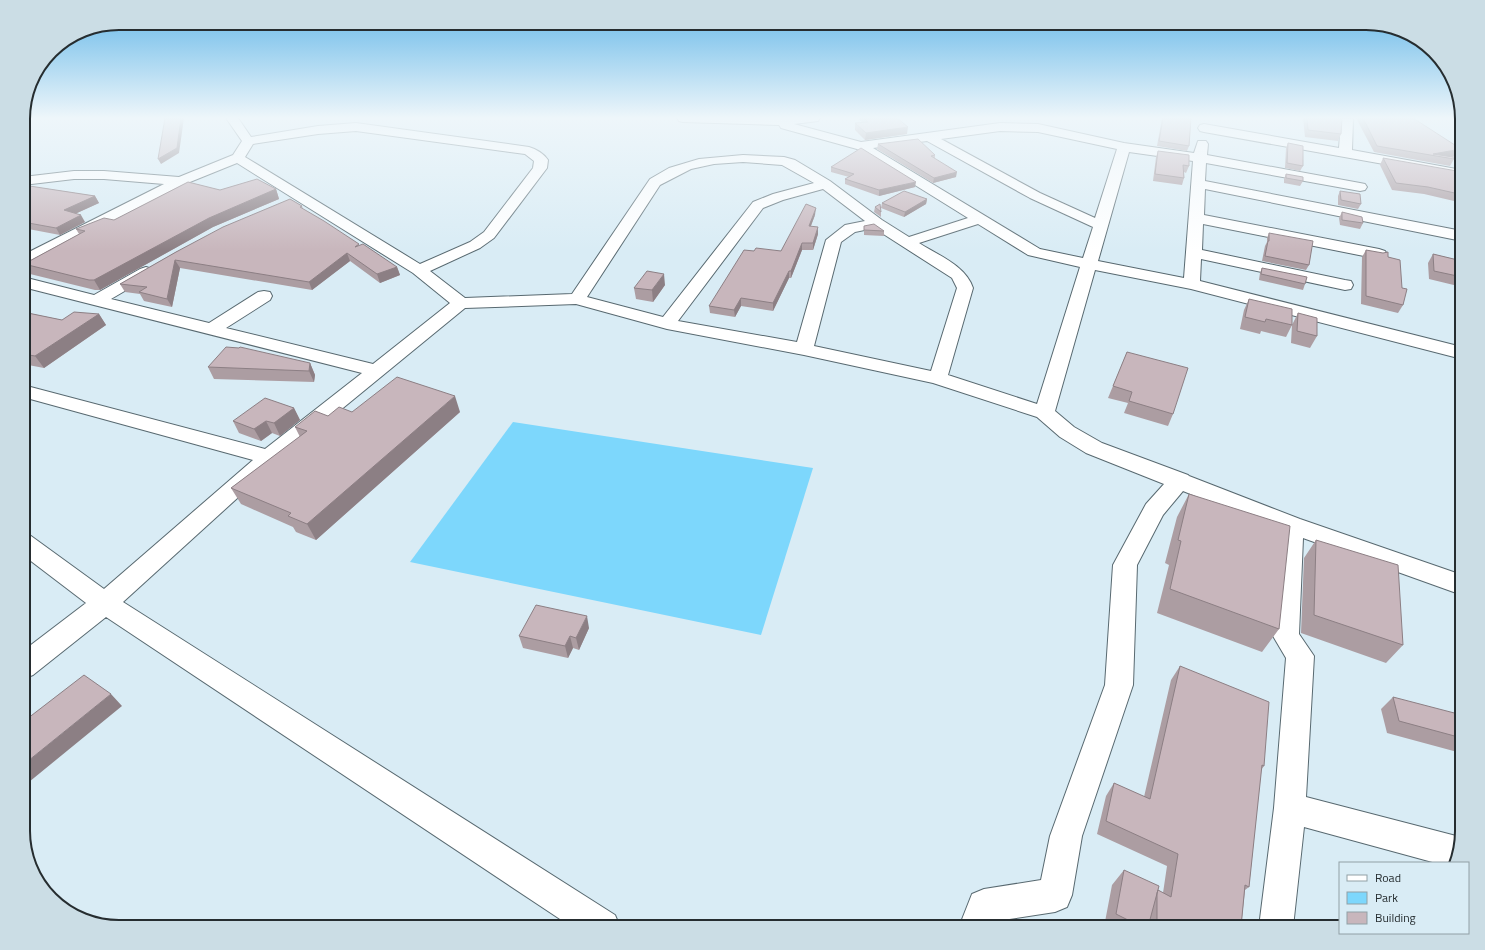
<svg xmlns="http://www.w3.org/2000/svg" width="1485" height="950" viewBox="0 0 1485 950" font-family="'Titillium Web',sans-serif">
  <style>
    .green { fill: #7dd7fc }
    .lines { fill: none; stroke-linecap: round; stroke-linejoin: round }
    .minor-casing { stroke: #586970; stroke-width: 2 }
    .minor { fill: #fff; fill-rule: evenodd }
    .wall { fill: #ac9da2 }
    .shaded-wall { fill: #8c7f84 }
    .building { fill: #c8b6bc; stroke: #8c7f84 }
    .rim { fill: none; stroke: #262d30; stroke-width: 2 }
  </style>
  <rect width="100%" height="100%" fill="#d9ecf5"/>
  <path class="green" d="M 513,422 L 813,468 L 761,635 L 410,562 Z"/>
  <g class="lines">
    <defs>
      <path id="minor" d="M 226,118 L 238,118 L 251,137 L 318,126 L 356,123 L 529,147 C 536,149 544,154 548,160 L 547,168 L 494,238 L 480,248 L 430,271 L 465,298 L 572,294 L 650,179 L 669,168 L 699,159 L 743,155 L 784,157 L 795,160 L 830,181 L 882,220 L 909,237 L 968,218 L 857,149 L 781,128 L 779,125 L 683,122 L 679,121 L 677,118 L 820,118 L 818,121 L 794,124 L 861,142 L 1000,123 L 1038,124 L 1124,143 L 1194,153 L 1198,141 L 1206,141 L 1208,144 L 1207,155 L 1360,183 L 1365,184 L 1367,187 L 1365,190 L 1360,191 L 1206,163 L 1205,181 L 1462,231 L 1462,241 L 1205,189 L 1204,215 L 1379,249 L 1385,251 L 1387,254 L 1385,257 L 1379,259 L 1203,224 L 1202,250 L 1345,280 L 1351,281 L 1353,285 L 1351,289 L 1345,290 L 1201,259 L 1200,281 L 1462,347 L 1462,359 L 1191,289 L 1095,270 L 1055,411 L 1074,427 L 1102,443 L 1188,475 L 1189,476 L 1300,519 L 1462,575 L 1462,595 L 1303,538 L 1299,634 L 1314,656 L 1306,797 L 1460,837 L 1452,863 L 1436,863 L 1304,827 L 1293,927 L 1259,927 L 1274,808 L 1286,658 L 1273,636 L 1280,530 L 1183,491 L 1163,515 L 1137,565 L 1133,685 L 1082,836 L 1072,895 L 1067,907 L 1055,912 L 996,921 L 993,927 L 959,927 L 972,894 L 984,889 L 1041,880 L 1050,836 L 1105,685 L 1113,565 L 1146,504 L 1164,484 L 1086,453 L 1060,437 L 1037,417 L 933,383 L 804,355 L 667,329 L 576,304 L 465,308 L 277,462 L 123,602 L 615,915 L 620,927 L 572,927 L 106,617 L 33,675 L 23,679 L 23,651 L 86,603 L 23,555 L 23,533 L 31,536 L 104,589 L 253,460 L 23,397 L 23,385 L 265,449 L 362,373 L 23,287 L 23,277 L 94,295 L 140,269 L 146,267 L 152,269 L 154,272 L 152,275 L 111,299 L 209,323 L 258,292 L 264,291 L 270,292 L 272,296 L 270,300 L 226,328 L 373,364 L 450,303 L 413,273 L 237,163 L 185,184 L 29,264 L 23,266 L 23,255 L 164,184 L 104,179 L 74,179 L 23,185 L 23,177 L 74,171 L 104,171 L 179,177 L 233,155 L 242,141 ZM 356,131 L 525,154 L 534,161 L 533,168 L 484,232 L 470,242 L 420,264 L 245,157 L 253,144 L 318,134 ZM 1000,131 L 1038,132 L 1117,149 L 1095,218 L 1040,193 L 941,139 ZM 927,141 L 1030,198 L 1093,227 L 1083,258 L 1040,249 L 873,148 ZM 1129,152 L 1193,161 L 1184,278 L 1098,261 ZM 743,162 L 782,165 L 814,183 L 773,194 L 753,202 L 663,317 L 587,297 L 660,185 L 691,169 L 714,164 ZM 823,189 L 865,221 L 845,225 L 826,240 L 797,342 L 678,321 L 763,208 L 783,200 ZM 978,224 L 1028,255 L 1080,267 L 1037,404 L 948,375 L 973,288 C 966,266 938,255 919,243 ZM 874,228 L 952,278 L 957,288 L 931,371 L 814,346 L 841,242 L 855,232 Z
        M 1335,118 L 1353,119 L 1352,150 L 1462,170 L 1462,178 L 1204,132 L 1200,131 L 1198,128 L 1200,125 L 1204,124 L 1339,148 L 1341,122 L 1337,121 Z"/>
    </defs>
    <use href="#minor" class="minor-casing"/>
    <use href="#minor" class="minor"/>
  </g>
  <path class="wall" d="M 860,118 L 897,118 L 907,134 L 865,140 L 855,130 L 855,123 L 862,122 L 859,120 Z
    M 1162,118 L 1191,118 L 1189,146 L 1187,151 L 1157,146 Z
    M 1303,118 L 1342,118 L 1341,134 L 1338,141 L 1305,137 Z
    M 1356,118 L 1413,118 L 1457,156 L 1451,157 L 1454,159 L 1450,166 L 1374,152 Z
    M 1288,143 L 1303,166 L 1300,171 L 1285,168 L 1286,148 Z
    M 878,144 L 935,155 L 935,159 L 956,177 L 933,183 L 877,149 Z
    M 1158,151 L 1189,166 L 1186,173 L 1184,172 L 1184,178 L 1182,185 L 1153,181 L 1156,157 Z
    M 1383,158 L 1459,194 L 1454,201 L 1424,194 L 1392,190 L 1380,165 Z
    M 831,167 L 915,187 L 879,196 L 845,184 L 845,179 L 849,177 L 831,172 Z
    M 1286,174 L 1303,181 L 1300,186 L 1284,183 L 1284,179 Z
    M 23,185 L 95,196 L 99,203 L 75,214 L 85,222 L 60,235 L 23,228 Z
    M 276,189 L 279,199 L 213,227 L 100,290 L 95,290 L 30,274 L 24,264 L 79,234 L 76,229 L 114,220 L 220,190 Z
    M 1340,191 L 1361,204 L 1358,209 L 1338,205 L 1338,196 Z
    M 927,199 L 926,204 L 904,217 L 881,208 L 882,203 Z
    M 302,206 L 303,209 L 359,246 L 397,267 L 400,275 L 380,283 L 350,261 L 312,290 L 180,268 L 172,307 L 144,301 L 140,294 L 125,292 L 120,284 L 176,252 Z
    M 875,207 L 881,212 L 881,217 L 874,212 Z
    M 1342,212 L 1363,223 L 1360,229 L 1340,225 L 1339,218 Z
    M 815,215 L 811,226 L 818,234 L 813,250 L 802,250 L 791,278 L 789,278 L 773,311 L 741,306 L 735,317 L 710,313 L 709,306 L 754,251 L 781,251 Z
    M 864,226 L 884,231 L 884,236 L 864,235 Z
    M 1269,233 L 1309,265 L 1306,270 L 1262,261 L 1265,246 L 1267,242 L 1267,238 Z
    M 1366,250 L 1388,257 L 1403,305 L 1398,313 L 1361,304 L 1362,257 Z
    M 1433,254 L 1462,261 L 1462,287 L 1429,279 L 1428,263 Z
    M 1262,268 L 1305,284 L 1303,290 L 1259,280 L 1260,273 Z
    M 665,285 L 653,302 L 636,299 L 634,288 Z
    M 1249,299 L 1292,325 L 1286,337 L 1261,331 L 1260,334 L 1240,329 L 1244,310 Z
    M 23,312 L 62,320 L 99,314 L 106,325 L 44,368 L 23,364 Z
    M 1298,313 L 1317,336 L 1310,348 L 1291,343 L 1292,325 Z
    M 1127,352 L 1173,414 L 1168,426 L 1124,413 L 1128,403 L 1108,398 Z
    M 310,363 L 315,375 L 314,382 L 214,379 L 208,367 Z
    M 294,408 L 300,420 L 280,436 L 272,433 L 261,441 L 239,433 L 233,421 Z
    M 352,412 L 460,412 L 316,540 L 296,532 L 293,527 L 241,504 L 231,488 L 300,437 L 295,427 L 328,416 Z
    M 1189,494 L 1279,629 L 1262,652 L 1157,613 L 1169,565 L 1165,563 L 1177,517 Z
    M 1316,540 L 1403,645 L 1386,663 L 1301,633 L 1304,558 Z
    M 589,628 L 579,650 L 573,648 L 568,658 L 523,648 L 519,636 Z
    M 1180,666 L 1264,766 L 1261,770 L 1249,887 L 1245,890 L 1241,927 L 1104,927 L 1112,885 L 1124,870 L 1163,893 L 1167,866 L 1097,834 L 1106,796 L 1114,783 L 1144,797 L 1171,680 Z
    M 1393,697 L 1462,738 L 1462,752 L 1461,753 L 1387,733 L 1381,709 Z"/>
  <path class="shaded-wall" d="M 181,118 L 184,118 L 179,153 L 161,164 L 158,159 Z
    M 908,127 L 907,134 L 865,140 L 866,133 Z
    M 1461,149 L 1457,156 L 1445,158 L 1433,154 Z
    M 957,172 L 956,177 L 933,183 L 934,178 Z
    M 916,182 L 915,187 L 879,196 L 879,190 Z
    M 276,189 L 279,199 L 213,227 L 100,290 L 94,280 L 209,218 Z
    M 95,196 L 99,203 L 68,217 L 64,210 Z
    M 927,199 L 926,204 L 904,217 L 905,212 Z
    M 816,208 L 815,215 L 808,233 L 809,226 Z
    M 81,215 L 85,222 L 60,235 L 56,228 Z
    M 818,227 L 818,234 L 813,250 L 813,243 Z
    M 802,243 L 802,250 L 791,278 L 791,271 Z
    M 347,253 L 350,261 L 312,290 L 309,282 Z
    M 175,260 L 180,268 L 172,307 L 167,299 Z
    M 397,267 L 400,275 L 380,283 L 377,274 Z
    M 789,271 L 789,278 L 773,311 L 773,303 Z
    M 664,274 L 665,285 L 653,302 L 652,290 Z
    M 741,298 L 741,306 L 735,317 L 734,310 Z
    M 23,300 L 29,308 L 23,311 Z
    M 99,314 L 106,325 L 44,368 L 35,356 Z
    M 310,363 L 315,375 L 314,382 L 309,371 Z
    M 455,396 L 460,412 L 316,540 L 307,524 Z
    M 294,408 L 300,420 L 280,436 L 274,423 Z
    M 266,421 L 272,433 L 261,441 L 254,429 Z
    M 587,616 L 589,628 L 579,650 L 576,638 Z
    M 570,636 L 573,648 L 568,658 L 565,646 Z
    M 111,694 L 122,706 L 29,782 L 23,777 L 23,765 Z"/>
  <path class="building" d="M 165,118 L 181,118 L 177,148 L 158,159 Z
    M 864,118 L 897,118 L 908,127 L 866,133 L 855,123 L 868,122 Z
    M 1163,118 L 1191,118 L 1189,146 L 1159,141 Z
    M 1307,118 L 1342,118 L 1341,134 L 1308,130 Z
    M 1363,118 L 1413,118 L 1461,149 L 1433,154 L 1453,157 L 1454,159 L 1377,146 Z
    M 918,139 L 935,155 L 931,156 L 957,172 L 934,178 L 878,144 Z
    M 1288,143 L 1303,146 L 1303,166 L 1287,163 Z
    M 861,148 L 916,182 L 879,190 L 845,179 L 854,174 L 831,167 Z
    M 1158,151 L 1189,155 L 1189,166 L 1183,165 L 1184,178 L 1155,174 Z
    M 1383,158 L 1457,171 L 1459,194 L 1428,187 L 1396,183 Z
    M 1286,174 L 1303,177 L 1303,181 L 1286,178 Z
    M 257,179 L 276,189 L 209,218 L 94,280 L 89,280 L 24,264 L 85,231 L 76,229 L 104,218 L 114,220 L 188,182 L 220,190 Z
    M 23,185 L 95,196 L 64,210 L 81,215 L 56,228 L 23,222 Z
    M 904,191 L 927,199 L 905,212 L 882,203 Z
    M 1340,191 L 1360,194 L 1361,204 L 1341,200 Z
    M 290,199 L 302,206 L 300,207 L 324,221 L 359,244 L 355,247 L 363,244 L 397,267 L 377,274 L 347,253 L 309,282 L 175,260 L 167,299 L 139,292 L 147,287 L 120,284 L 176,252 L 223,227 Z
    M 806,204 L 816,208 L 809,226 L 818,227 L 813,243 L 802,243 L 791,271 L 789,271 L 773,303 L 741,298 L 734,310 L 709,306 L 744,250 L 754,251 L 756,248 L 781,251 Z
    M 880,204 L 881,212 L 875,207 Z
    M 1342,212 L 1362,217 L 1363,223 L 1342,220 Z
    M 874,224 L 884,231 L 864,230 L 864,226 Z
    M 1269,233 L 1313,241 L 1309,265 L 1265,256 L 1268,241 L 1269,241 Z
    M 1366,250 L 1383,253 L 1388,252 L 1388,257 L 1400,260 L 1402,288 L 1407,289 L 1403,305 L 1366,296 Z
    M 1433,254 L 1462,261 L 1462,277 L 1434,271 Z
    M 1262,268 L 1307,277 L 1305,284 L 1261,274 Z
    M 647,271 L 664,274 L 652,290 L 634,288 Z
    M 1249,299 L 1292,309 L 1292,325 L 1266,319 L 1265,322 L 1245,317 Z
    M 23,312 L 62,320 L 74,312 L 99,314 L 35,356 L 23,354 L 23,341 L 30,337 L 23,335 Z
    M 1298,313 L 1317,318 L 1317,336 L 1297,331 Z
    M 226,347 L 239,348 L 240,347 L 310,363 L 309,371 L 208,367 Z
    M 1127,352 L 1188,368 L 1173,414 L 1129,401 L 1132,392 L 1113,386 Z
    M 397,377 L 455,396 L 307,524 L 288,516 L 291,513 L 231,488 L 307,431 L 295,427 L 315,411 L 328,416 L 339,407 L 352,412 Z
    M 265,398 L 294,408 L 274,423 L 266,421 L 254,429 L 233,421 Z
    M 1189,494 L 1290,526 L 1279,629 L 1170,589 L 1181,541 L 1178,540 Z
    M 1316,540 L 1398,565 L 1403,645 L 1314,615 Z
    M 536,605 L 587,616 L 576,638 L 570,636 L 565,646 L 519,636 Z
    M 1180,666 L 1269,702 L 1264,766 L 1262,765 L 1249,887 L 1245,885 L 1241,927 L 1157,927 L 1157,893 L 1158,890 L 1171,897 L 1178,854 L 1106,821 L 1114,783 L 1150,799 Z
    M 84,675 L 111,694 L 23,765 L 23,722 Z
    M 1393,697 L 1462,715 L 1462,738 L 1399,721 Z
    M 1124,870 L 1159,886 L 1148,927 L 1142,927 L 1116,914 Z"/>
  <linearGradient id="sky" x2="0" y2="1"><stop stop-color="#63b7e8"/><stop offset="0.47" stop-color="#eef6fa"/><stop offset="1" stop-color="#eef6fa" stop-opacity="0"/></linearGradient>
  <rect width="1485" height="251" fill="url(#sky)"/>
  <path d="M0 0H1485V950H0ZM119 30H1366A89 89 0 0 1 1455 119V831A89 89 0 0 1 1366 920H119A89 89 0 0 1 30 831V119A89 89 0 0 1 119 30Z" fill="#cbdde5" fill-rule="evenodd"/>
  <path class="rim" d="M119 30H1366A89 89 0 0 1 1455 119V831A89 89 0 0 1 1366 920H119A89 89 0 0 1 30 831V119A89 89 0 0 1 119 30Z"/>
  <rect x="1339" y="862" width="130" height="72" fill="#d9ecf5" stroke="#91a0a6"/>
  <rect x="1347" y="875" width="20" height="6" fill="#ffffff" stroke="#91a0a6"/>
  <text x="1375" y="882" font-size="12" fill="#262d30">Road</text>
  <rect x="1347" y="892" width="20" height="12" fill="#7dd7fc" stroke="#91a0a6"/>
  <text x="1375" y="902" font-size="12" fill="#262d30">Park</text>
  <rect x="1347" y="912" width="20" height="12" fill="#c8b6bc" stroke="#91a0a6"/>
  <text x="1375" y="922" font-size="12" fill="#262d30">Building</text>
</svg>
